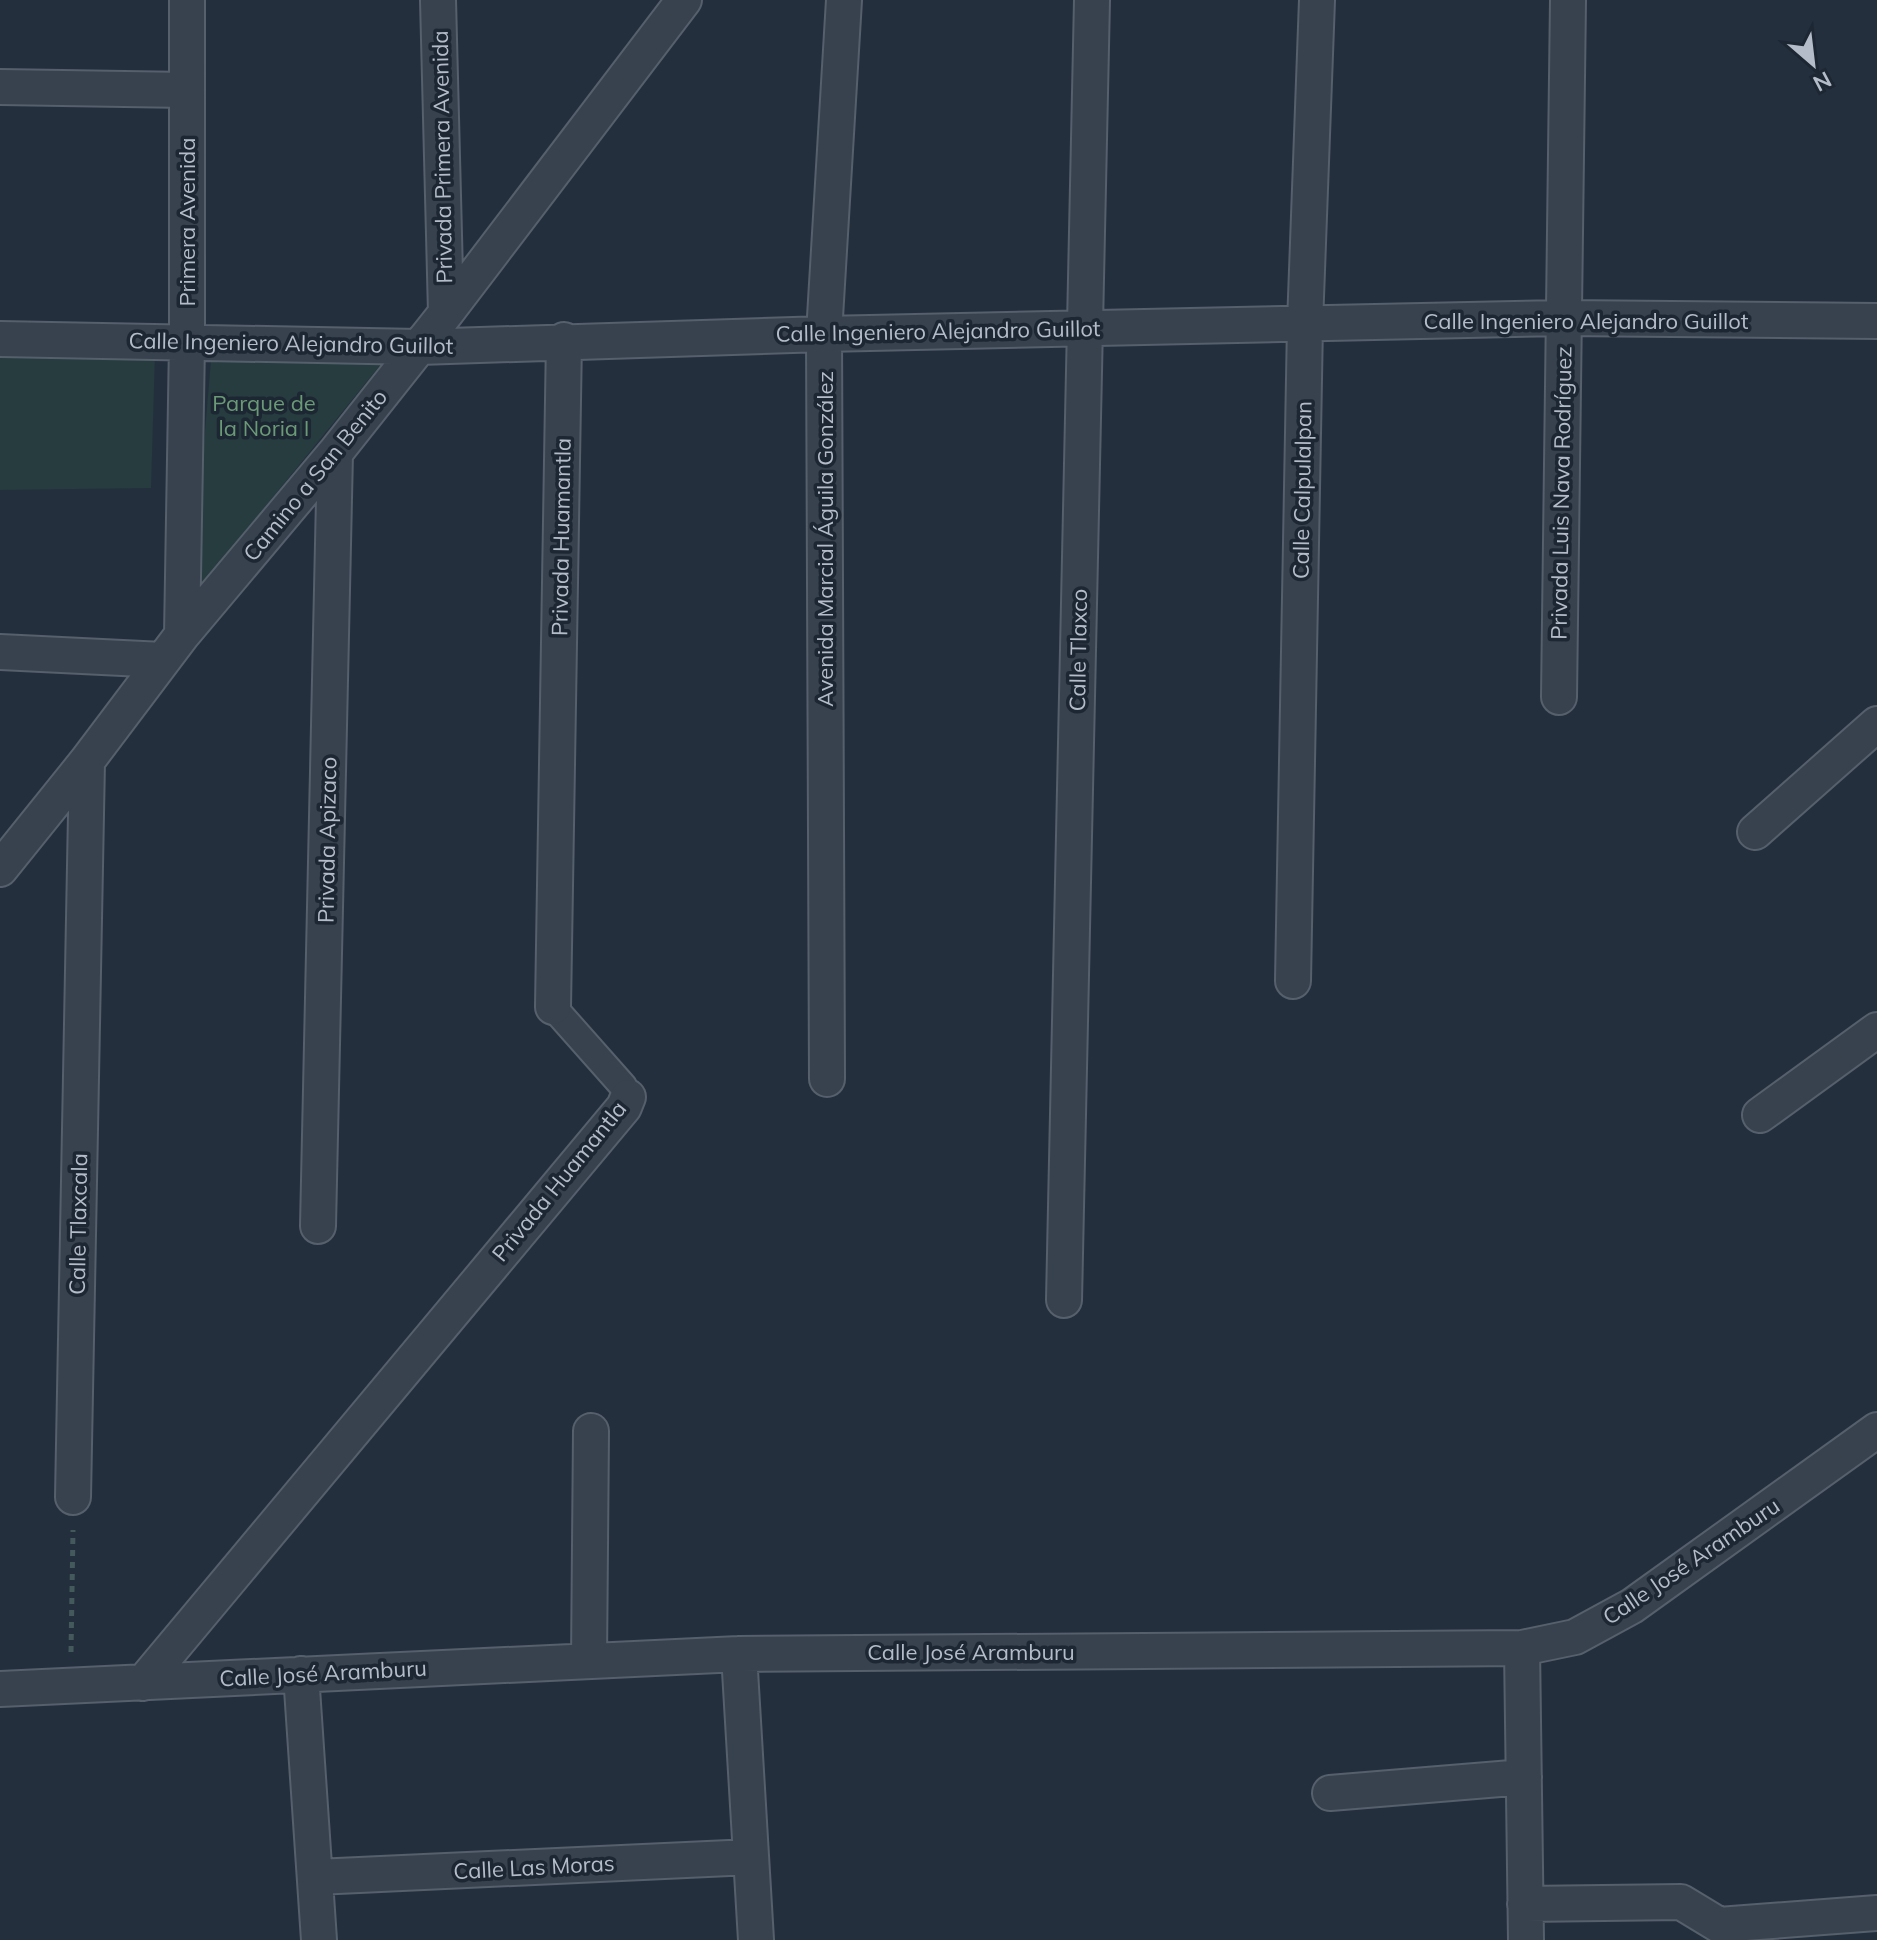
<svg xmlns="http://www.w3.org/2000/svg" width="1877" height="1940" viewBox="0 0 1877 1940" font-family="Mulish,sans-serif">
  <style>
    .green { fill: #263c3f }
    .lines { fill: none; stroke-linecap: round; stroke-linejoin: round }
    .pedestrian-casing { stroke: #565f6c; stroke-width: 30 }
    .minor-casing { stroke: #565f6c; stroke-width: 38 }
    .path { stroke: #44595c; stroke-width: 5; stroke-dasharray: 6 6; stroke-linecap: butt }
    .pedestrian { stroke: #38414e; stroke-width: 26 }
    .minor { stroke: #38414e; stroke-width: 34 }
    .labels { text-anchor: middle; stroke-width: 7; stroke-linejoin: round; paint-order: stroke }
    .street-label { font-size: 22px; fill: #b4bcc9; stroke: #1d2633 }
    .park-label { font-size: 22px; fill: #6b9a76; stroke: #1d2633 }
  </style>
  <rect width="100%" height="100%" fill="#242f3e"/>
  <path class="green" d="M 0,353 L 155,353 L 151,488 L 0,490 Z
    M 386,358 L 191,598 L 211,360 Z"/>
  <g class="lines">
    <defs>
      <path id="pedestrian" d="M 553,1007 L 623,1086 L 628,1097"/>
      <path id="minor" d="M 438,0 L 446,313
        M 0,87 L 187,90
        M 0,339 L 419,347 L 824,334 L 1564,318 L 1877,321
        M 182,635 L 187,343 L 187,0
        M 0,652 L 163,660
        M 1559,697 L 1568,0
        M 1755,832 L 1877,724
        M 0,869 L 87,761 L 182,635 L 335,453 L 446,313 L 684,0
        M 1293,981 L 1305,324 L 1317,0
        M 553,1007 L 564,340
        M 827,1079 L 824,334 L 844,0
        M 1760,1115 L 1877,1030
        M 318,1226 L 335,453
        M 1064,1300 L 1092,0
        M 73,1497 L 87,761
        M 1522,1648 L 1526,1940
        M 739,1654 L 756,1940
        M 589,1661 L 591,1431
        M 301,1674 L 319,1940
        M 143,1683 L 624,1107 L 628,1097
        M 0,1689 L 739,1654 L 1522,1648 L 1575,1637 L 1632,1606 L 1877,1430
        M 1330,1793 L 1524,1777
        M 316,1877 L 751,1857
        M 1525,1904 L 1681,1902 L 1719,1925 L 1877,1913"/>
    </defs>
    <use href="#pedestrian" class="pedestrian-casing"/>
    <use href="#minor" class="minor-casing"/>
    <path class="path" d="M 71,1652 L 73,1530"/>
    <use href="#pedestrian" class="pedestrian"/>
    <use href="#minor" class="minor"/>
  </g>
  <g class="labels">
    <g class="street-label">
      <text transform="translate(442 157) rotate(-91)" y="8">Privada Primera Avenida</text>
      <text transform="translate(187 222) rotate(-90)" y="8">Primera Avenida</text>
      <text x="1586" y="329">Calle Ingeniero Alejandro Guillot</text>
      <text transform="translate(938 331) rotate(-1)" y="8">Calle Ingeniero Alejandro Guillot</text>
      <text transform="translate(291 343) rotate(1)" y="8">Calle Ingeniero Alejandro Guillot</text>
      <text transform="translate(315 475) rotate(-51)" y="8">Camino a San Benito</text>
      <text transform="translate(1302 490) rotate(-89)" y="8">Calle Calpulalpan</text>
      <text transform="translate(1561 493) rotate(-89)" y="8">Privada Luis Nava Rodríguez</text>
      <text transform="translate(561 537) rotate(-89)" y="8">Privada Huamantla</text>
      <text transform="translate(825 539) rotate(-90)" y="8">Avenida Marcial Águila González</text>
      <text transform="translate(1078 650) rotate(-89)" y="8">Calle Tlaxco</text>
      <text transform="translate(327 840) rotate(-89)" y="8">Privada Apizaco</text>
      <text transform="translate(559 1181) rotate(-51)" y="8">Privada Huamantla</text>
      <text transform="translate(78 1224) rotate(-89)" y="8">Calle Tlaxcala</text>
      <text transform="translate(1691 1561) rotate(-34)" y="8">Calle José Aramburu</text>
      <text x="971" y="1660">Calle José Aramburu</text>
      <text transform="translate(323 1673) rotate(-3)" y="8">Calle José Aramburu</text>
      <text transform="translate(534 1867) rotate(-3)" y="8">Calle Las Moras</text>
    </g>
    <g class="park-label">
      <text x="264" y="411">Parque de<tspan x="264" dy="25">la Noria I</tspan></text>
    </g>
  </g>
  <g transform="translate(1813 64) rotate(152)" stroke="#1d2633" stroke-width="6" paint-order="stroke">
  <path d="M0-6L14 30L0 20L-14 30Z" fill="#b4bcc9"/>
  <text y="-12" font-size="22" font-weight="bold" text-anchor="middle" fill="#b4bcc9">N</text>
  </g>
</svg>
